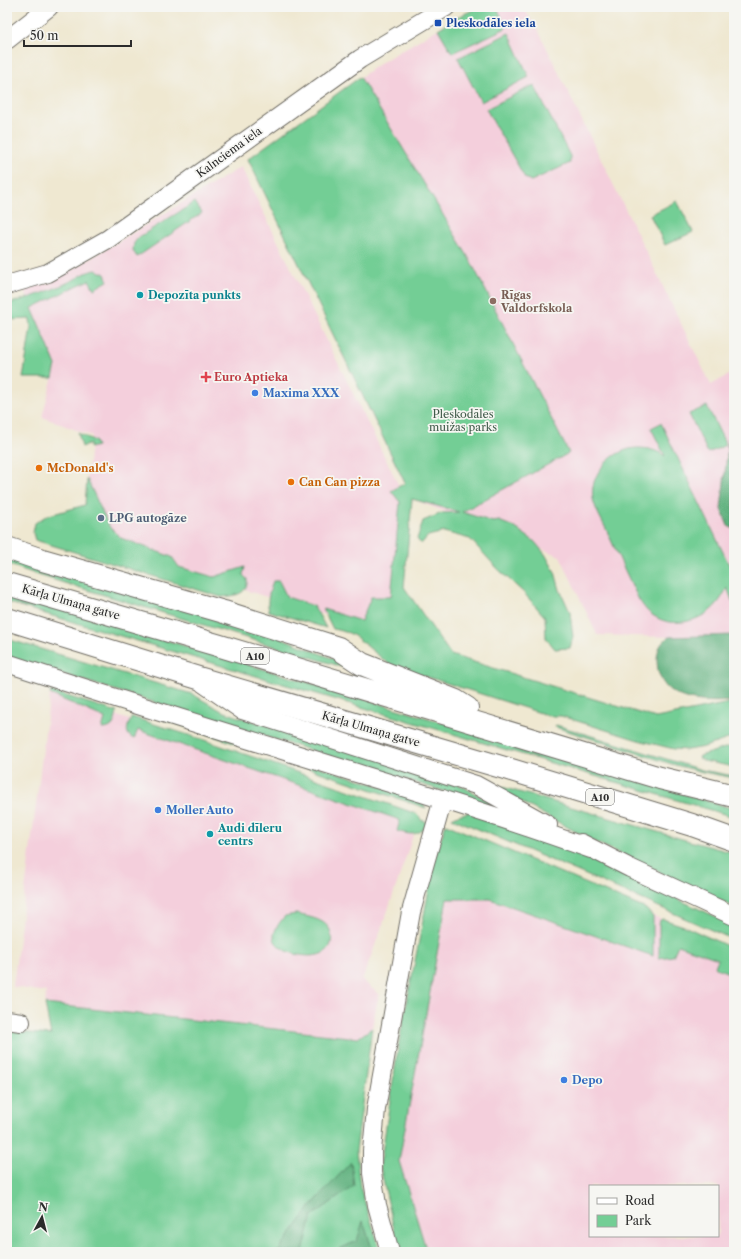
<svg xmlns="http://www.w3.org/2000/svg" width="741" height="1259" viewBox="0 0 741 1259" font-family="'Libre Caslon Text',serif">
  <style>
    .built { fill: #f4cfdc; fill-rule: evenodd }
    .green { fill: #73ce95; stroke: #4f7c60 }
    .forest { fill: #5eb17e; stroke: #446e54 }
    .lines { fill: none; stroke-linecap: round; stroke-linejoin: round }
    .minor-casing { stroke: #706d65; stroke-width: 20 }
    .highway-casing { stroke: #706d65; stroke-width: 24 }
    .minor { stroke: #fff; stroke-width: 18 }
    .highway { stroke: #fff; stroke-width: 22 }
    .transit-dot { fill: #1a4fb4; stroke: #f6f6f2; stroke-width: 1.5 }
    .culture-dot { fill: #0f9aa8; stroke: #f6f6f2; stroke-width: 1.5 }
    .education-dot { fill: #8d6e63; stroke: #f6f6f2; stroke-width: 1.5 }
    .health-dot { fill: #e0444e; stroke: #f6f6f2; stroke-width: 1.5 }
    .shop-dot { fill: #3f7fe0; stroke: #f6f6f2; stroke-width: 1.5 }
    .food-dot { fill: #e8710a; stroke: #f6f6f2; stroke-width: 1.5 }
    .service-dot { fill: #5c6f8a; stroke: #f6f6f2; stroke-width: 1.5 }
    .labels { text-anchor: middle; stroke-width: 3.5; stroke-linejoin: round; paint-order: stroke }
    .shield { fill: #f6f6f2; stroke: #686867; stroke-width: 1 }
    .shield-label { font-size: 10px; font-weight: bold; fill: #2b2b2b }
    .transit-label { font-size: 11px; font-weight: bold; fill: #164399; stroke: #f6f6f2; text-anchor: start }
    .street-label { font-size: 11px; fill: #2b2b2b; stroke: #f6f6f2 }
    .culture-label { font-size: 11px; font-weight: bold; fill: #0d838f; stroke: #f6f6f2; text-anchor: start }
    .education-label { font-size: 11px; font-weight: bold; fill: #785e54; stroke: #f6f6f2; text-anchor: start }
    .health-label { font-size: 11px; font-weight: bold; fill: #be3a42; stroke: #f6f6f2; text-anchor: start }
    .shop-label { font-size: 11px; font-weight: bold; fill: #366cbe; stroke: #f6f6f2; text-anchor: start }
    .park-label { font-size: 11px; fill: #415c4b; stroke: #f6f6f2 }
    .food-label { font-size: 11px; font-weight: bold; fill: #c56008; stroke: #f6f6f2; text-anchor: start }
    .service-label { font-size: 11px; font-weight: bold; fill: #4e5e75; stroke: #f6f6f2; text-anchor: start }
  </style>
  <rect width="100%" height="100%" fill="#f6f6f2"/>
  <filter id="ink" filterUnits="userSpaceOnUse"><feTurbulence type="fractalNoise" baseFrequency=".025" numOctaves="2"/><feDisplacementMap in="SourceGraphic" scale="8" xChannelSelector="R" yChannelSelector="G"/><feConvolveMatrix kernelMatrix="1 2 1 2 8 2 1 2 1" color-interpolation-filters="sRGB"/></filter>
  <filter id="wash" filterUnits="userSpaceOnUse"><feTurbulence type="fractalNoise" baseFrequency=".012" numOctaves="4" result="noise"/><feDisplacementMap in="SourceGraphic" scale="16" xChannelSelector="R" yChannelSelector="G"/><feGaussianBlur stdDeviation="0.9" result="paint"/><feColorMatrix in="noise" values="0 0 0 0 0 0 0 0 0 0 0 0 0 0 0 0 0 1.4 0 .05"/><feComposite in="paint" operator="in"/></filter>
  <g filter="url(#wash)">
    <rect width="100%" height="100%" fill="#efe8d1"/>
    <path class="built" d="M 479,7 L 523,7 L 538,30 L 711,385 L 734,372 L 734,635 L 669,637 L 597,635 L 560,556 L 412,499 L 248,159 L 380,63 L 458,17 Z
      M 241,167 L 404,496 L 396,604 L 366,628 L 116,550 L 87,479 L 92,436 L 42,417 L 56,365 L 24,289 L 52,282 Z
      M 50,693 L 412,816 L 417,824 L 386,916 L 362,980 L 379,994 L 372,1028 L 358,1038 L 45,1004 L 46,992 L 13,987 Z
      M 451,830 L 734,950 L 734,1252 L 408,1252 L 385,1163 ZM 590,1186 L 718,1186 L 718,1236 L 590,1236 Z"/>
    <path class="green" d="M 479,7 L 497,7 L 506,28 L 452,53 L 438,29 L 458,17 Z
      M 509,33 L 529,77 L 481,102 L 458,58 Z
      M 360,77 L 469,258 L 569,453 L 462,512 L 493,522 L 499,521 L 514,527 L 534,541 L 545,554 L 555,572 L 560,590 L 570,612 L 573,637 L 570,648 L 555,649 L 546,638 L 545,617 L 524,593 L 498,569 L 470,539 L 444,532 L 428,536 L 421,544 L 417,539 L 423,521 L 442,513 L 459,512 L 412,499 L 404,587 L 451,655 L 656,718 L 734,702 L 734,737 L 704,747 L 687,750 L 674,749 L 638,740 L 561,716 L 550,716 L 390,665 L 356,637 L 349,633 L 333,629 L 323,609 L 361,621 L 371,597 L 391,597 L 400,502 L 391,491 L 405,483 L 248,159 Z
      M 534,85 L 570,156 L 570,163 L 531,181 L 525,178 L 486,109 Z
      M 677,201 L 693,232 L 665,245 L 650,215 Z
      M 195,202 L 202,213 L 137,257 L 133,251 L 134,243 L 139,237 Z
      M 96,270 L 105,274 L 108,281 L 94,289 L 89,280 L 32,308 L 56,365 L 53,378 L 23,378 L 31,327 L 30,319 L 7,320 L 7,304 C 29,298 51,291 71,281 C 80,277 86,271 96,270 Z
      M 707,406 L 726,445 L 708,453 L 689,414 Z
      M 661,423 L 734,575 L 734,605 L 727,588 C 724,594 721,599 717,604 C 703,621 673,629 654,616 C 647,612 644,607 639,600 C 628,577 617,554 607,531 C 603,522 597,513 594,503 C 588,483 601,462 619,453 C 633,445 652,447 665,456 L 651,428 Z
      M 78,433 L 95,441 L 97,446 L 90,448 L 90,443 L 82,447 Z
      M 87,479 L 109,526 L 121,538 L 172,557 L 179,567 L 214,577 L 245,567 L 243,575 L 247,579 C 249,595 233,596 221,597 L 35,540 L 33,533 L 35,523 L 46,516 L 85,505 Z
      M 7,555 L 279,637 L 334,659 L 343,667 L 41,576 L 7,564 Z
      M 273,581 L 279,581 L 287,597 L 314,606 L 326,628 L 269,611 C 266,600 270,591 273,581 Z
      M 7,593 L 734,809 L 734,817 L 39,612 L 7,602 Z
      M 7,639 L 192,694 L 222,711 L 239,717 L 449,779 L 505,810 L 7,657 Z
      M 51,691 L 117,712 C 115,722 114,729 102,729 L 105,718 L 50,694 Z
      M 142,712 L 419,798 L 426,808 Z
      M 132,717 L 204,740 L 417,814 L 419,816 L 421,820 L 427,822 C 422,837 409,835 397,831 L 400,820 L 138,730 L 134,739 C 123,734 128,725 132,717 Z
      M 556,725 L 702,770 L 734,776 L 734,778 L 703,772 L 672,764 L 555,727 Z
      M 734,745 L 734,767 L 704,761 L 699,758 L 700,756 Z
      M 502,787 L 682,839 L 734,853 L 734,907 L 591,840 L 499,790 Z
      M 470,812 L 553,842 L 734,925 L 734,940 L 614,887 L 452,818 L 458,815 Z
      M 446,824 L 646,909 L 653,917 L 653,956 L 490,899 L 447,899 L 399,1161 L 427,1252 L 399,1252 L 380,1166 L 399,1042 L 436,854 Z
      M 296,914 C 308,917 329,919 331,934 C 338,969 274,956 274,937 C 274,929 280,922 285,916 Z
      M 663,919 L 684,926 L 734,949 L 734,975 L 716,968 L 715,967 L 718,959 L 678,945 L 673,956 L 659,958 L 659,925 L 660,920 Z
      M 45,1004 L 358,1038 L 372,1028 L 356,1151 L 360,1187 L 381,1252 L 7,1252 L 7,1031 L 51,1035 Z"/>
    <path class="forest" d="M 734,406 L 734,529 L 728,526 L 721,509 L 732,408 Z
      M 734,635 L 734,701 C 702,703 658,703 657,661 C 657,650 660,643 669,637 Z
      M 351,1162 L 354,1186 L 312,1216 L 303,1252 L 278,1252 L 311,1206 Z
      M 363,1221 L 373,1252 L 337,1252 L 339,1249 L 357,1241 Z"/>
  </g>
  <g filter="url(#ink)">
    <g class="lines">
      <defs>
        <path id="minor" d="M 7,40 L 49,7
          M 7,285 L 48,273 L 108,239 L 360,59 L 446,7
          M 7,663 C 125,702 244,738 363,775 C 439,798 516,822 591,849
          M 203,683 L 242,710 L 476,785 L 548,825
          M 581,843 L 630,868 L 734,916
          M 7,1020 L 21,1022
          M 390,1252 L 377,1205 L 372,1173 L 372,1151 L 376,1109 L 411,912 L 443,799"/>
        <path id="highway" d="M 7,548 L 39,559 L 224,612 L 338,648 L 362,664 L 456,701 L 467,708
          M 7,584 L 217,645 L 660,778 L 734,796
          M 7,619 L 195,677 L 508,769 L 692,825 L 734,840"/>
      </defs>
      <use href="#minor" class="minor-casing"/>
      <use href="#highway" class="highway-casing"/>
      <use href="#minor" class="minor"/>
      <use href="#highway" class="highway"/>
    </g>
  </g>
  <rect class="transit-dot" x="434" y="19" width="8" height="8" rx="2"/>
  <g class="culture-dot">
    <circle cx="140" cy="295" r="4"/>
    <circle cx="210" cy="834" r="4"/>
  </g>
  <circle class="education-dot" cx="493" cy="301" r="4"/>
  <path class="health-dot" d="M204 371h4v4h4v4h-4v4h-4v-4h-4v-4h4z"/>
  <g class="shop-dot">
    <circle cx="255" cy="393" r="4"/>
    <circle cx="158" cy="810" r="4"/>
    <circle cx="564" cy="1080" r="4"/>
  </g>
  <g class="food-dot">
    <circle cx="39" cy="468" r="4"/>
    <circle cx="291" cy="482" r="4"/>
  </g>
  <circle class="service-dot" cx="101" cy="518" r="4"/>
  <g class="labels">
    <g class="shield">
      <rect x="241" y="648" width="28" height="16" rx="3"/>
      <rect x="586" y="789" width="28" height="16" rx="3"/>
    </g>
    <g class="shield-label">
      <text x="255" y="660">A10</text>
      <text x="600" y="801">A10</text>
    </g>
    <g class="transit-label">
      <text x="446" y="27">Pleskodāles iela</text>
    </g>
    <g class="street-label">
      <text transform="translate(229 152) rotate(-36)" y="4">Kalnciema iela</text>
      <text transform="translate(71 602) rotate(16)" y="4">Kārļa Ulmaņa gatve</text>
      <text transform="translate(371 729) rotate(16)" y="4">Kārļa Ulmaņa gatve</text>
    </g>
    <g class="culture-label">
      <text x="148" y="299">Depozīta punkts</text>
      <text x="218" y="832">Audi dīleru<tspan x="218" dy="13">centrs</tspan></text>
    </g>
    <g class="education-label">
      <text x="501" y="299">Rīgas<tspan x="501" dy="13">Valdorfskola</tspan></text>
    </g>
    <g class="health-label">
      <text x="214" y="381">Euro Aptieka</text>
    </g>
    <g class="shop-label">
      <text x="263" y="397">Maxima XXX</text>
      <text x="166" y="814">Moller Auto</text>
      <text x="572" y="1084">Depo</text>
    </g>
    <g class="park-label">
      <text x="463" y="418">Pleskodāles<tspan x="463" dy="13">muižas parks</tspan></text>
    </g>
    <g class="food-label">
      <text x="47" y="472">McDonald's</text>
      <text x="299" y="486">Can Can pizza</text>
    </g>
    <g class="service-label">
      <text x="109" y="522">LPG autogāze</text>
    </g>
  </g>
  <rect width="741" height="1259" fill="none" stroke="#f6f6f2" stroke-width="24"/>
  <rect x="589" y="1185" width="130" height="52" fill="#f6f6f2" stroke="#a5a5a2"/>
  <rect x="597" y="1198" width="20" height="6" fill="#ffffff" stroke="#a5a5a2"/>
  <text x="625" y="1205" font-size="12" fill="#2b2b2b">Road</text>
  <rect x="597" y="1215" width="20" height="12" fill="#73ce95" stroke="#a5a5a2"/>
  <text x="625" y="1225" font-size="12" fill="#2b2b2b">Park</text>
  <g transform="translate(42 1217) rotate(7)" stroke="#f6f6f2" stroke-width="3" paint-order="stroke">
  <path d="M0-3L7 15L0 10L-7 15Z" fill="#2b2b2b"/>
  <text y="-6" font-size="11" font-weight="bold" text-anchor="middle" fill="#2b2b2b">N</text>
  </g>
  <path d="M24 40v6h107v-6" fill="none" stroke="#2b2b2b" stroke-width="2"/>
  <text x="30" y="40" font-size="12" fill="#2b2b2b" stroke="#f6f6f2" stroke-width="3" paint-order="stroke">50 m</text>
</svg>
